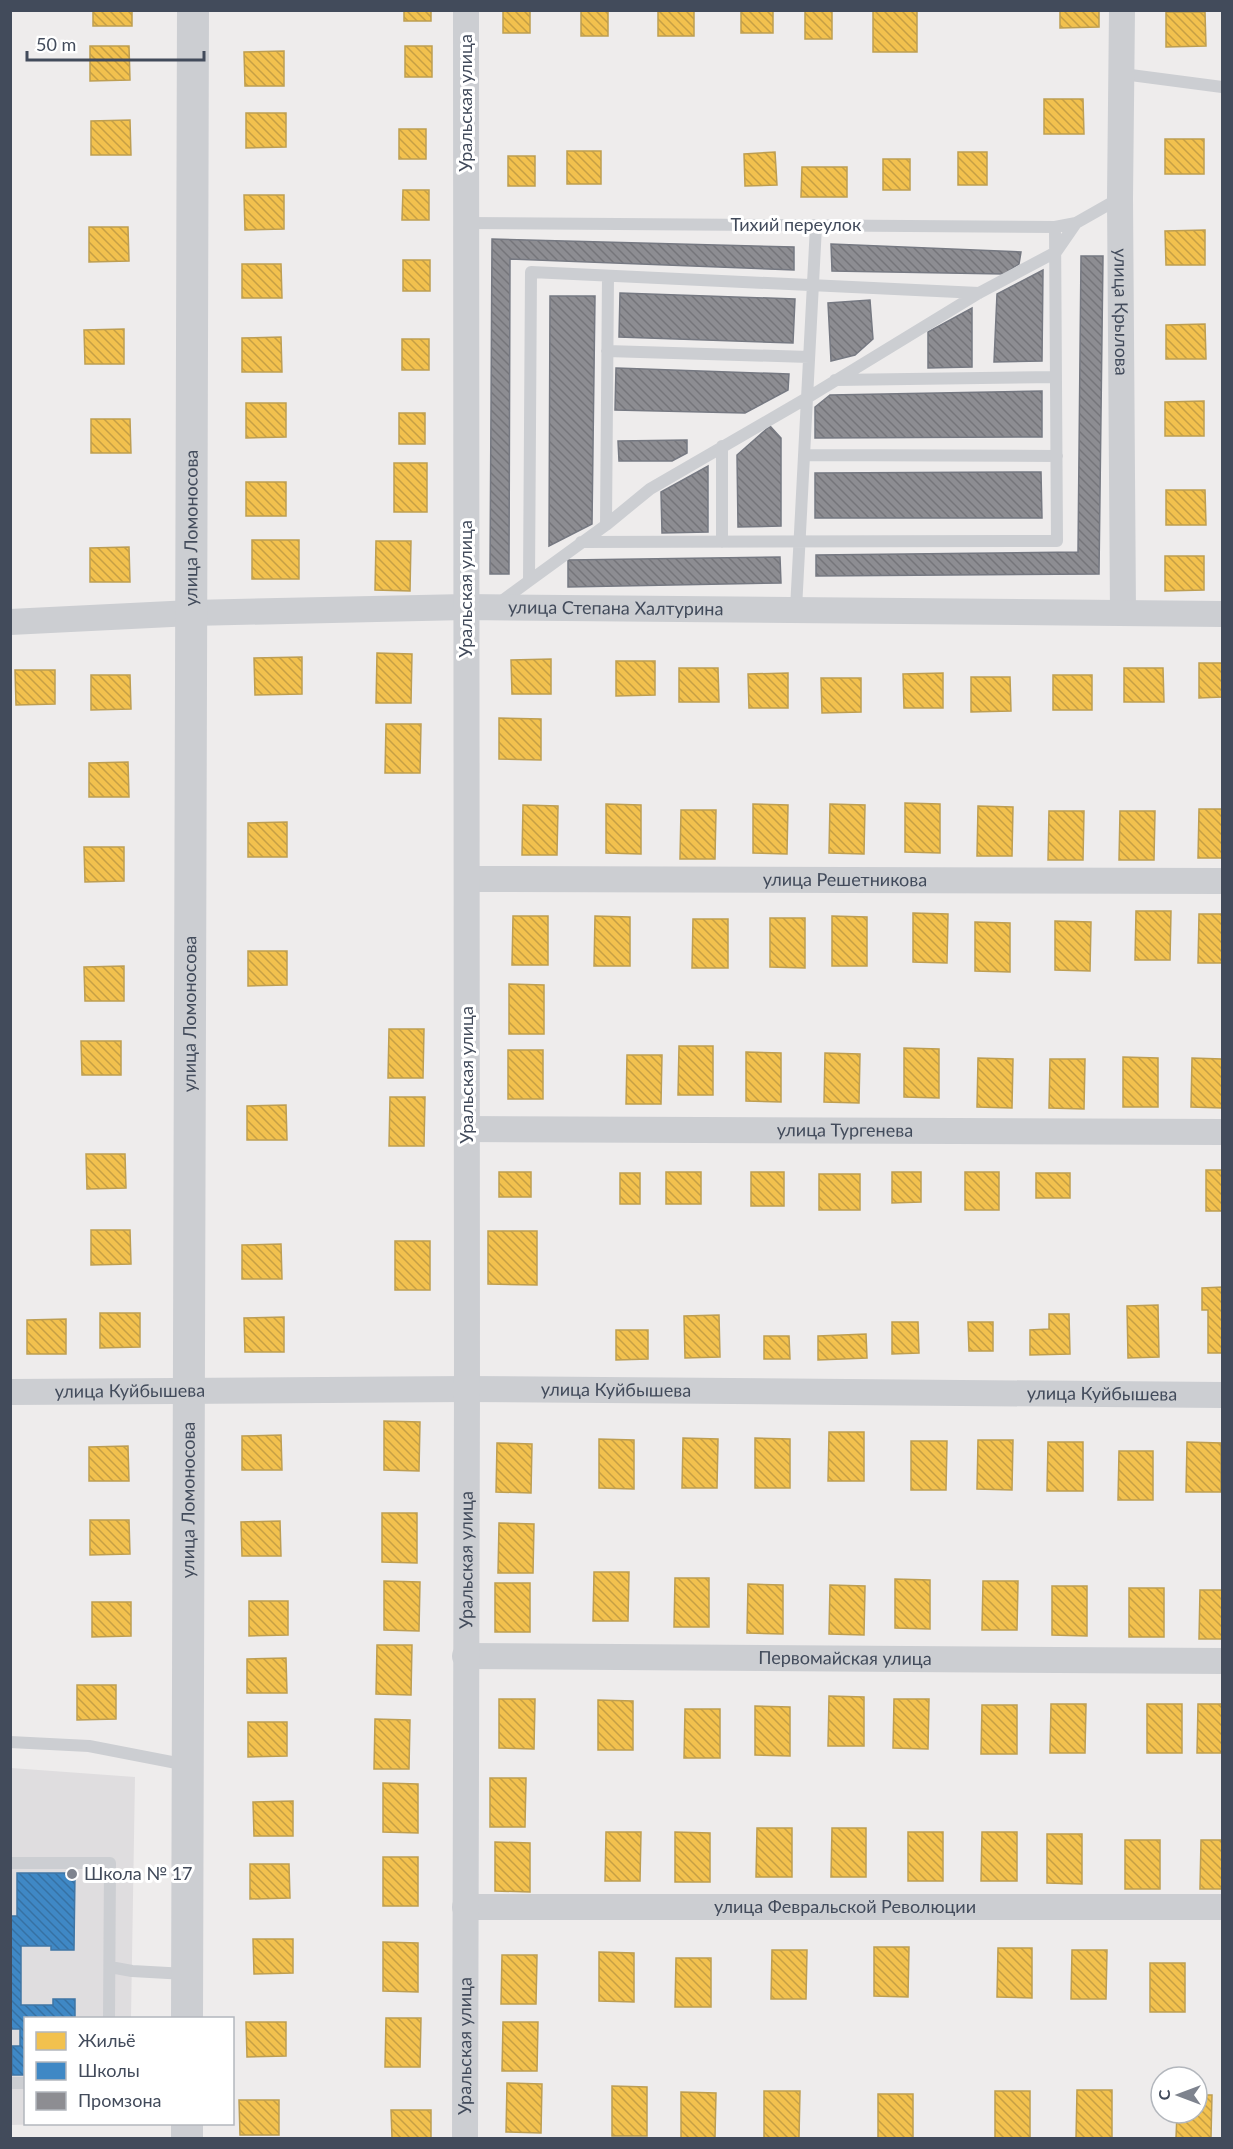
<svg xmlns="http://www.w3.org/2000/svg" width="1233" height="2149" viewBox="0 0 1233 2149" font-family="Lato,sans-serif">
  <style>
    .education { fill: #dfdddf }
    .homes { fill: url(#homes-back-hatch); stroke: #bd9e52; stroke-width: 1.5 }
    .schools { fill: url(#schools-back-hatch); stroke: #4076a5; stroke-width: 1.5 }
    .industry { fill: url(#industry-back-hatch); stroke: #767982; stroke-width: 1.5 }
    .lines { fill: none; stroke-linecap: round; stroke-linejoin: round }
    .service { stroke: #ccced2; stroke-width: 12 }
    .minor { stroke: #ccced2; stroke-width: 26 }
    .tertiary { stroke: #ccced2; stroke-width: 32 }
    .poi-dot { fill: #7e838e; stroke: #fff; stroke-width: 2 }
    .labels { text-anchor: middle; stroke-width: 6; stroke-linejoin: round; paint-order: stroke }
    .street-label { font-size: 18px; fill: #424b5b; stroke: #fff }
    .poi-label { font-size: 18px; fill: #424b5b; stroke: #fff; text-anchor: start }
  </style>
  <defs>
    <pattern id="homes-back-hatch" width="6" height="6" patternUnits="userSpaceOnUse" patternTransform="scale(1.5)"><rect width="6" height="6" fill="#f2c14e"/><path d="M-1 5l2 2M0 0l6 6M5-1l2 2" fill="none" stroke="#c69f44"/></pattern>
    <pattern id="schools-back-hatch" width="6" height="6" patternUnits="userSpaceOnUse" patternTransform="scale(1.5)"><rect width="6" height="6" fill="#3f88c5"/><path d="M-1 5l2 2M0 0l6 6M5-1l2 2" fill="none" stroke="#3671a3"/></pattern>
    <pattern id="industry-back-hatch" width="6" height="6" patternUnits="userSpaceOnUse" patternTransform="scale(1.5)"><rect width="6" height="6" fill="#8d8d92"/><path d="M-1 5l2 2M0 0l6 6M5-1l2 2" fill="none" stroke="#75757a"/></pattern>
  </defs>
  <rect width="100%" height="100%" fill="#eeecec"/>
  <path class="education" d="M 11,1768 L 135,1777 L 131,2018 L 26,2018 L 26,2124 L 44,2124 L 11,2125 Z"/>
  <path class="homes" d="M 93,10 L 132,10 L 132,26 L 93,26 Z
    M 404,10 L 431,10 L 431,21 L 404,21 Z
    M 503,10 L 530,10 L 530,33 L 503,33 Z
    M 581,10 L 608,10 L 608,36 L 581,36 Z
    M 658,10 L 694,10 L 694,36 L 658,36 Z
    M 741,10 L 773,10 L 773,33 L 741,33 Z
    M 805,10 L 832,10 L 832,39 L 805,39 Z
    M 873,10 L 917,10 L 917,52 L 873,52 Z
    M 1060,10 L 1099,10 L 1099,27 L 1060,28 Z
    M 1166,12 L 1205,12 L 1206,46 L 1166,47 Z
    M 90,46 L 129,46 L 130,80 L 90,81 Z
    M 405,46 L 432,46 L 432,77 L 405,77 Z
    M 284,51 L 284,86 L 245,86 L 244,52 Z
    M 1044,99 L 1083,99 L 1084,134 L 1044,134 Z
    M 246,113 L 286,113 L 286,147 L 246,148 Z
    M 130,120 L 131,155 L 91,155 L 91,121 Z
    M 399,129 L 426,129 L 426,159 L 399,159 Z
    M 1165,139 L 1204,139 L 1204,174 L 1165,174 Z
    M 567,151 L 601,151 L 601,184 L 567,184 Z
    M 775,152 L 777,185 L 745,186 L 744,154 Z
    M 958,152 L 987,152 L 987,185 L 958,185 Z
    M 508,156 L 535,156 L 535,186 L 508,186 Z
    M 883,159 L 910,159 L 910,190 L 883,190 Z
    M 802,167 L 847,167 L 847,197 L 801,197 Z
    M 403,190 L 429,190 L 429,220 L 402,220 Z
    M 244,195 L 284,195 L 284,229 L 245,230 Z
    M 89,227 L 128,227 L 129,261 L 89,262 Z
    M 1205,230 L 1205,265 L 1166,265 L 1165,231 Z
    M 403,260 L 430,260 L 430,291 L 403,291 Z
    M 242,264 L 281,264 L 282,298 L 242,298 Z
    M 1205,324 L 1206,359 L 1166,359 L 1166,325 Z
    M 124,329 L 124,364 L 85,364 L 84,330 Z
    M 281,337 L 282,372 L 242,372 L 242,338 Z
    M 402,339 L 429,339 L 429,370 L 402,370 Z
    M 1204,401 L 1204,436 L 1165,436 L 1165,402 Z
    M 246,403 L 286,403 L 286,437 L 246,438 Z
    M 399,413 L 425,413 L 425,444 L 399,444 Z
    M 91,419 L 130,419 L 131,453 L 91,453 Z
    M 394,463 L 427,463 L 427,512 L 394,512 Z
    M 246,482 L 286,482 L 286,516 L 246,516 Z
    M 1166,490 L 1205,490 L 1206,525 L 1166,525 Z
    M 252,540 L 299,540 L 299,579 L 252,579 Z
    M 376,541 L 411,541 L 410,591 L 375,590 Z
    M 129,547 L 130,582 L 90,582 L 90,548 Z
    M 1165,556 L 1204,556 L 1204,590 L 1165,591 Z
    M 377,653 L 412,654 L 411,703 L 376,703 Z
    M 302,657 L 302,694 L 255,695 L 254,658 Z
    M 551,659 L 551,694 L 512,694 L 511,660 Z
    M 616,661 L 655,661 L 655,695 L 616,696 Z
    M 1199,663 L 1222,663 L 1222,697 L 1199,698 Z
    M 679,668 L 718,668 L 719,702 L 679,702 Z
    M 1124,668 L 1163,668 L 1164,702 L 1124,702 Z
    M 15,670 L 55,670 L 55,704 L 16,705 Z
    M 788,673 L 788,708 L 749,708 L 748,674 Z
    M 943,673 L 943,708 L 904,708 L 903,674 Z
    M 91,675 L 130,675 L 131,709 L 91,710 Z
    M 1053,675 L 1092,675 L 1092,710 L 1053,710 Z
    M 971,677 L 1010,677 L 1011,711 L 971,712 Z
    M 821,678 L 861,678 L 861,712 L 822,713 Z
    M 499,718 L 541,719 L 541,760 L 499,759 Z
    M 386,724 L 421,724 L 420,773 L 385,773 Z
    M 128,762 L 129,797 L 89,797 L 89,763 Z
    M 905,803 L 940,804 L 940,853 L 905,852 Z
    M 606,804 L 641,805 L 641,854 L 606,853 Z
    M 753,804 L 788,805 L 787,854 L 753,853 Z
    M 830,804 L 865,805 L 864,854 L 829,853 Z
    M 523,805 L 558,806 L 557,855 L 522,855 Z
    M 978,806 L 1013,807 L 1012,856 L 977,856 Z
    M 1199,809 L 1222,809 L 1222,858 L 1198,858 Z
    M 681,810 L 716,810 L 715,859 L 680,859 Z
    M 1049,811 L 1084,811 L 1083,860 L 1048,860 Z
    M 1120,811 L 1155,811 L 1154,860 L 1119,860 Z
    M 287,822 L 287,857 L 248,857 L 248,823 Z
    M 84,847 L 124,847 L 124,881 L 85,882 Z
    M 1136,911 L 1171,911 L 1170,960 L 1135,960 Z
    M 913,913 L 948,914 L 947,963 L 913,962 Z
    M 1199,914 L 1222,914 L 1222,963 L 1198,963 Z
    M 513,916 L 548,916 L 548,965 L 512,965 Z
    M 595,916 L 630,917 L 630,966 L 594,966 Z
    M 832,916 L 867,917 L 867,966 L 832,966 Z
    M 770,918 L 805,918 L 805,968 L 770,967 Z
    M 693,919 L 728,919 L 728,968 L 692,968 Z
    M 1055,921 L 1091,922 L 1090,971 L 1055,970 Z
    M 975,922 L 1010,923 L 1010,972 L 975,971 Z
    M 248,951 L 287,951 L 287,985 L 248,986 Z
    M 124,966 L 124,1001 L 85,1001 L 84,967 Z
    M 509,984 L 544,985 L 544,1034 L 509,1034 Z
    M 389,1029 L 424,1029 L 423,1078 L 388,1078 Z
    M 81,1041 L 121,1041 L 121,1075 L 82,1075 Z
    M 679,1046 L 713,1046 L 713,1095 L 678,1095 Z
    M 904,1048 L 939,1049 L 939,1098 L 904,1097 Z
    M 508,1050 L 543,1050 L 543,1099 L 508,1099 Z
    M 746,1052 L 781,1053 L 781,1102 L 746,1101 Z
    M 825,1053 L 860,1054 L 859,1103 L 824,1102 Z
    M 627,1055 L 662,1055 L 661,1104 L 626,1104 Z
    M 1123,1057 L 1158,1058 L 1158,1107 L 1123,1107 Z
    M 978,1058 L 1013,1059 L 1012,1108 L 977,1107 Z
    M 1192,1058 L 1222,1059 L 1222,1108 L 1191,1107 Z
    M 1050,1059 L 1085,1059 L 1084,1109 L 1049,1108 Z
    M 390,1097 L 425,1097 L 424,1146 L 389,1146 Z
    M 286,1105 L 287,1140 L 247,1140 L 247,1106 Z
    M 86,1154 L 125,1154 L 126,1188 L 87,1189 Z
    M 1206,1170 L 1222,1170 L 1222,1211 L 1206,1211 Z
    M 499,1172 L 531,1172 L 531,1197 L 499,1197 Z
    M 666,1172 L 701,1172 L 701,1204 L 666,1204 Z
    M 751,1172 L 784,1172 L 784,1206 L 751,1206 Z
    M 892,1172 L 921,1172 L 921,1202 L 892,1203 Z
    M 965,1172 L 999,1172 L 999,1210 L 965,1210 Z
    M 620,1173 L 640,1173 L 640,1204 L 620,1204 Z
    M 1036,1173 L 1070,1173 L 1070,1198 L 1036,1198 Z
    M 819,1174 L 860,1174 L 860,1210 L 819,1210 Z
    M 91,1230 L 130,1230 L 131,1264 L 91,1265 Z
    M 488,1231 L 537,1231 L 537,1285 L 488,1284 Z
    M 395,1241 L 430,1241 L 430,1290 L 395,1290 Z
    M 281,1244 L 282,1279 L 242,1279 L 242,1245 Z
    M 1222,1287 L 1222,1353 L 1208,1353 L 1208,1310 L 1202,1310 L 1202,1288 Z
    M 1158,1305 L 1159,1357 L 1128,1358 L 1127,1306 Z
    M 100,1313 L 140,1313 L 140,1347 L 100,1348 Z
    M 1049,1314 L 1069,1314 L 1070,1354 L 1030,1355 L 1030,1330 L 1049,1329 Z
    M 719,1315 L 720,1357 L 685,1358 L 684,1316 Z
    M 284,1317 L 284,1352 L 245,1352 L 244,1318 Z
    M 66,1319 L 66,1354 L 27,1354 L 27,1320 Z
    M 892,1322 L 918,1322 L 919,1353 L 892,1354 Z
    M 968,1322 L 993,1322 L 993,1351 L 969,1351 Z
    M 616,1330 L 648,1330 L 648,1359 L 616,1360 Z
    M 866,1334 L 867,1358 L 818,1360 L 818,1336 Z
    M 764,1336 L 789,1336 L 790,1359 L 764,1359 Z
    M 384,1421 L 420,1422 L 419,1471 L 384,1470 Z
    M 829,1432 L 864,1432 L 864,1481 L 828,1481 Z
    M 281,1435 L 282,1470 L 242,1470 L 242,1436 Z
    M 683,1438 L 718,1439 L 717,1488 L 682,1488 Z
    M 755,1438 L 790,1439 L 790,1488 L 755,1488 Z
    M 599,1439 L 634,1440 L 634,1489 L 599,1488 Z
    M 978,1440 L 1013,1440 L 1012,1490 L 977,1489 Z
    M 911,1441 L 947,1441 L 946,1490 L 911,1490 Z
    M 1048,1442 L 1083,1442 L 1083,1491 L 1047,1491 Z
    M 1187,1442 L 1221,1443 L 1221,1492 L 1186,1492 Z
    M 497,1443 L 532,1444 L 531,1493 L 496,1492 Z
    M 128,1446 L 129,1481 L 89,1481 L 89,1447 Z
    M 1119,1451 L 1153,1451 L 1153,1500 L 1118,1500 Z
    M 382,1513 L 417,1513 L 417,1563 L 382,1562 Z
    M 90,1520 L 129,1520 L 130,1554 L 90,1555 Z
    M 280,1521 L 281,1556 L 242,1556 L 241,1522 Z
    M 499,1523 L 534,1524 L 533,1573 L 498,1573 Z
    M 594,1572 L 629,1572 L 628,1621 L 593,1621 Z
    M 675,1578 L 709,1578 L 709,1627 L 674,1627 Z
    M 895,1579 L 930,1580 L 930,1629 L 895,1628 Z
    M 384,1581 L 420,1582 L 419,1631 L 384,1630 Z
    M 983,1581 L 1018,1581 L 1017,1630 L 982,1630 Z
    M 495,1583 L 530,1583 L 530,1632 L 495,1632 Z
    M 748,1584 L 783,1585 L 783,1634 L 747,1633 Z
    M 830,1585 L 865,1586 L 864,1635 L 829,1634 Z
    M 1052,1586 L 1087,1586 L 1087,1636 L 1052,1635 Z
    M 1129,1588 L 1164,1588 L 1164,1637 L 1129,1637 Z
    M 1200,1590 L 1222,1590 L 1222,1639 L 1199,1639 Z
    M 249,1601 L 288,1601 L 288,1635 L 249,1636 Z
    M 92,1602 L 131,1602 L 131,1636 L 92,1637 Z
    M 377,1645 L 412,1645 L 411,1695 L 376,1694 Z
    M 286,1658 L 287,1693 L 247,1693 L 247,1659 Z
    M 77,1685 L 116,1685 L 116,1719 L 77,1720 Z
    M 829,1696 L 864,1697 L 864,1746 L 828,1746 Z
    M 499,1699 L 535,1699 L 534,1749 L 499,1748 Z
    M 894,1699 L 929,1699 L 928,1749 L 893,1748 Z
    M 598,1700 L 633,1701 L 633,1750 L 598,1750 Z
    M 1051,1704 L 1086,1704 L 1085,1753 L 1050,1753 Z
    M 1147,1704 L 1182,1704 L 1182,1753 L 1147,1753 Z
    M 1198,1704 L 1222,1704 L 1222,1753 L 1197,1753 Z
    M 982,1705 L 1017,1705 L 1017,1754 L 981,1754 Z
    M 755,1706 L 790,1707 L 790,1756 L 755,1755 Z
    M 685,1709 L 720,1709 L 720,1758 L 684,1758 Z
    M 375,1719 L 410,1720 L 409,1769 L 374,1769 Z
    M 248,1722 L 287,1722 L 287,1756 L 248,1757 Z
    M 490,1778 L 526,1778 L 525,1827 L 490,1827 Z
    M 383,1783 L 418,1784 L 418,1833 L 383,1832 Z
    M 293,1801 L 293,1836 L 254,1836 L 253,1802 Z
    M 757,1828 L 792,1828 L 792,1877 L 756,1877 Z
    M 832,1828 L 866,1828 L 866,1877 L 831,1877 Z
    M 606,1832 L 641,1832 L 640,1881 L 605,1881 Z
    M 675,1832 L 710,1833 L 710,1882 L 675,1882 Z
    M 908,1832 L 943,1832 L 943,1881 L 908,1881 Z
    M 982,1832 L 1017,1832 L 1017,1881 L 981,1881 Z
    M 1047,1834 L 1082,1834 L 1082,1884 L 1047,1883 Z
    M 1125,1840 L 1160,1840 L 1160,1889 L 1125,1889 Z
    M 1201,1840 L 1222,1840 L 1222,1889 L 1200,1889 Z
    M 495,1842 L 530,1843 L 530,1892 L 495,1891 Z
    M 383,1857 L 418,1857 L 418,1906 L 383,1906 Z
    M 250,1864 L 289,1864 L 290,1898 L 250,1899 Z
    M 253,1939 L 293,1939 L 293,1973 L 254,1974 Z
    M 383,1942 L 418,1943 L 418,1992 L 383,1991 Z
    M 874,1947 L 909,1947 L 908,1997 L 874,1996 Z
    M 998,1948 L 1032,1948 L 1032,1998 L 997,1997 Z
    M 772,1950 L 807,1950 L 806,1999 L 771,1999 Z
    M 1072,1950 L 1107,1950 L 1106,1999 L 1071,1999 Z
    M 599,1952 L 634,1953 L 634,2002 L 599,2001 Z
    M 502,1955 L 537,1955 L 536,2004 L 501,2004 Z
    M 676,1958 L 711,1958 L 711,2007 L 675,2007 Z
    M 1150,1963 L 1185,1963 L 1185,2012 L 1150,2012 Z
    M 386,2018 L 421,2018 L 420,2067 L 385,2067 Z
    M 246,2022 L 286,2022 L 286,2056 L 247,2057 Z
    M 503,2022 L 538,2022 L 537,2071 L 502,2071 Z
    M 507,2083 L 542,2084 L 541,2133 L 506,2132 Z
    M 612,2086 L 647,2087 L 647,2136 L 612,2136 Z
    M 1077,2090 L 1112,2090 L 1112,2138 L 1076,2138 Z
    M 764,2091 L 800,2091 L 799,2138 L 764,2138 Z
    M 995,2091 L 1030,2091 L 1030,2138 L 995,2138 Z
    M 681,2092 L 716,2093 L 715,2138 L 681,2138 Z
    M 878,2094 L 913,2094 L 913,2138 L 878,2138 Z
    M 1197,2095 L 1212,2095 L 1211,2138 L 1176,2138 L 1177,2113 L 1197,2113 Z
    M 239,2100 L 279,2100 L 279,2135 L 240,2135 Z
    M 391,2110 L 431,2110 L 431,2138 L 392,2138 Z"/>
  <path class="schools" d="M 17,1873 L 75,1873 L 74,1950 L 51,1950 L 51,1946 L 21,1946 L 21,2005 L 53,2005 L 53,1999 L 75,1999 L 75,2018 L 26,2018 L 26,2075 L 12,2075 L 12,2046 L 20,2046 L 20,2029 L 10,2029 L 10,1916 L 17,1916 Z"/>
  <path class="industry" d="M 492,239 L 794,247 L 794,270 L 510,259 L 509,574 L 490,574 Z
    M 831,244 L 1021,252 L 1019,264 L 1004,274 L 832,271 Z
    M 1081,256 L 1103,256 L 1099,574 L 816,576 L 816,555 L 1078,552 Z
    M 1043,270 L 1042,361 L 994,362 L 997,294 Z
    M 620,293 L 795,299 L 793,343 L 619,337 Z
    M 550,296 L 595,296 L 592,524 L 549,546 Z
    M 870,300 L 873,339 L 855,355 L 831,361 L 828,303 Z
    M 972,308 L 972,367 L 928,368 L 928,332 Z
    M 616,368 L 789,374 L 788,390 L 745,413 L 615,410 Z
    M 1042,391 L 1042,437 L 815,438 L 815,407 L 830,395 Z
    M 770,426 L 781,438 L 781,526 L 738,527 L 737,455 Z
    M 687,440 L 687,453 L 672,461 L 619,461 L 618,441 Z
    M 708,466 L 708,532 L 662,533 L 661,492 Z
    M 1041,472 L 1042,518 L 815,518 L 815,473 Z
    M 780,557 L 781,583 L 568,587 L 568,560 Z"/>
  <g class="lines">
    <path class="service" d="M 1123,74 L 1222,87
      M 466,223 L 1055,227 L 1076,223 L 1120,198
      M 607,351 L 809,357
      M 835,380 L 1056,377
      M 722,446 L 722,542
      M 804,455 L 1057,456
      M 606,525 L 608,276
      M 581,542 L 1057,541 L 1055,227
      M 529,581 L 606,525 L 650,489 L 807,398 L 979,293 L 1056,252 L 1076,223
      M 499,603 L 529,581 L 531,272 L 979,293
      M 796,609 L 816,226
      M 10,1742 L 89,1746 L 187,1765
      M 10,1863 L 110,1863 L 109,2018
      M 110,1967 L 132,1971 L 186,1974
      M 10,2083 L 26,2083"/>
    <g class="minor">
      <path id="s1" d="M 1122,10 L 1120,198 L 1123,613"/>
      <path id="s2" d="M 10,622 L 191,613 L 466,607 L 1222,614"/>
      <path id="s3" d="M 467,879 L 1222,881"/>
      <path id="s4" d="M 467,1129 L 1222,1132"/>
      <path id="s5" d="M 10,1392 L 467,1389 L 1222,1395"/>
      <path id="s6" d="M 465,1656 L 1222,1661"/>
      <path id="s7" d="M 465,1907 L 1222,1907"/>
      <path id="s8" d="M 465,2138 L 467,1389 L 466,10"/>
    </g>
    <g class="tertiary">
      <path id="s9" d="M 187,2018 L 193,10"/>
      <path d="M 187,2138 L 187,2124"/>
    </g>
  </g>
  <circle class="poi-dot" cx="72" cy="1874" r="6"/>
  <g class="labels">
    <g class="street-label">
      <text transform="translate(466 103) rotate(-90)" y="6">Уральская улица</text>
      <text x="796" y="231">Тихий переулок</text>
      <text dy="6" stroke="none"><textPath href="#s1" startOffset="302">улица Крылова</textPath></text>
      <text dy="6" stroke="none"><textPath href="#s9" startOffset="1490">улица Ломоносова</textPath></text>
      <text transform="translate(466 589) rotate(-90)" y="6">Уральская улица</text>
      <text dy="6" stroke="none"><textPath href="#s2" startOffset="606">улица Степана Халтурина</textPath></text>
      <text dy="6" stroke="none"><textPath href="#s3" startOffset="378">улица Решетникова</textPath></text>
      <text dy="6" stroke="none"><textPath href="#s9" startOffset="1004">улица Ломоносова</textPath></text>
      <text transform="translate(467 1075) rotate(-90)" y="6">Уральская улица</text>
      <text dy="6" stroke="none"><textPath href="#s4" startOffset="378">улица Тургенева</textPath></text>
      <text dy="6" stroke="none"><textPath href="#s5" startOffset="606">улица Куйбышева</textPath></text>
      <text dy="6" stroke="none"><textPath href="#s5" startOffset="120">улица Куйбышева</textPath></text>
      <text dy="6" stroke="none"><textPath href="#s5" startOffset="1092">улица Куйбышева</textPath></text>
      <text dy="6" stroke="none"><textPath href="#s9" startOffset="518">улица Ломоносова</textPath></text>
      <text dy="6" stroke="none"><textPath href="#s8" startOffset="578">Уральская улица</textPath></text>
      <text dy="6" stroke="none"><textPath href="#s6" startOffset="380">Первомайская улица</textPath></text>
      <text dy="6" stroke="none"><textPath href="#s7" startOffset="380">улица Февральской Революции</textPath></text>
      <text dy="6" stroke="none"><textPath href="#s8" startOffset="92">Уральская улица</textPath></text>
    </g>
    <g class="poi-label">
      <text x="84" y="1880">Школа № 17</text>
    </g>
  </g>
  <rect width="1233" height="2149" fill="none" stroke="#424b5b" stroke-width="24"/>
  <rect x="24" y="2017" width="210" height="108" fill="#ffffff" stroke="#b3b7bd" stroke-width="1.5"/>
  <rect x="36" y="2032" width="30" height="18" fill="#f2c14e" stroke="#b3b7bd" stroke-width="1.5"/>
  <text x="78" y="2047" font-size="18" fill="#424b5b">Жильё</text>
  <rect x="36" y="2062" width="30" height="18" fill="#3f88c5" stroke="#b3b7bd" stroke-width="1.5"/>
  <text x="78" y="2077" font-size="18" fill="#424b5b">Школы</text>
  <rect x="36" y="2092" width="30" height="18" fill="#8d8d92" stroke="#b3b7bd" stroke-width="1.5"/>
  <text x="78" y="2107" font-size="18" fill="#424b5b">Промзона</text>
  <g transform="translate(1179 2095) rotate(270)"><circle r="28" fill="#ffffff" stroke="#b3b7bd" stroke-width="1.5"/>
  <path d="M0-4.5L10 22L0 15L-10 22Z" fill="#7e838e"/>
  <text y="-9" font-size="16" font-weight="bold" text-anchor="middle" fill="#424b5b">С</text>
  </g>
  <path d="M27 51v9h177v-9" fill="none" stroke="#424b5b" stroke-width="3"/>
  <text x="36" y="51" font-size="18" fill="#424b5b" stroke="#ffffff" stroke-width="4.5" paint-order="stroke">50 m</text>
</svg>
